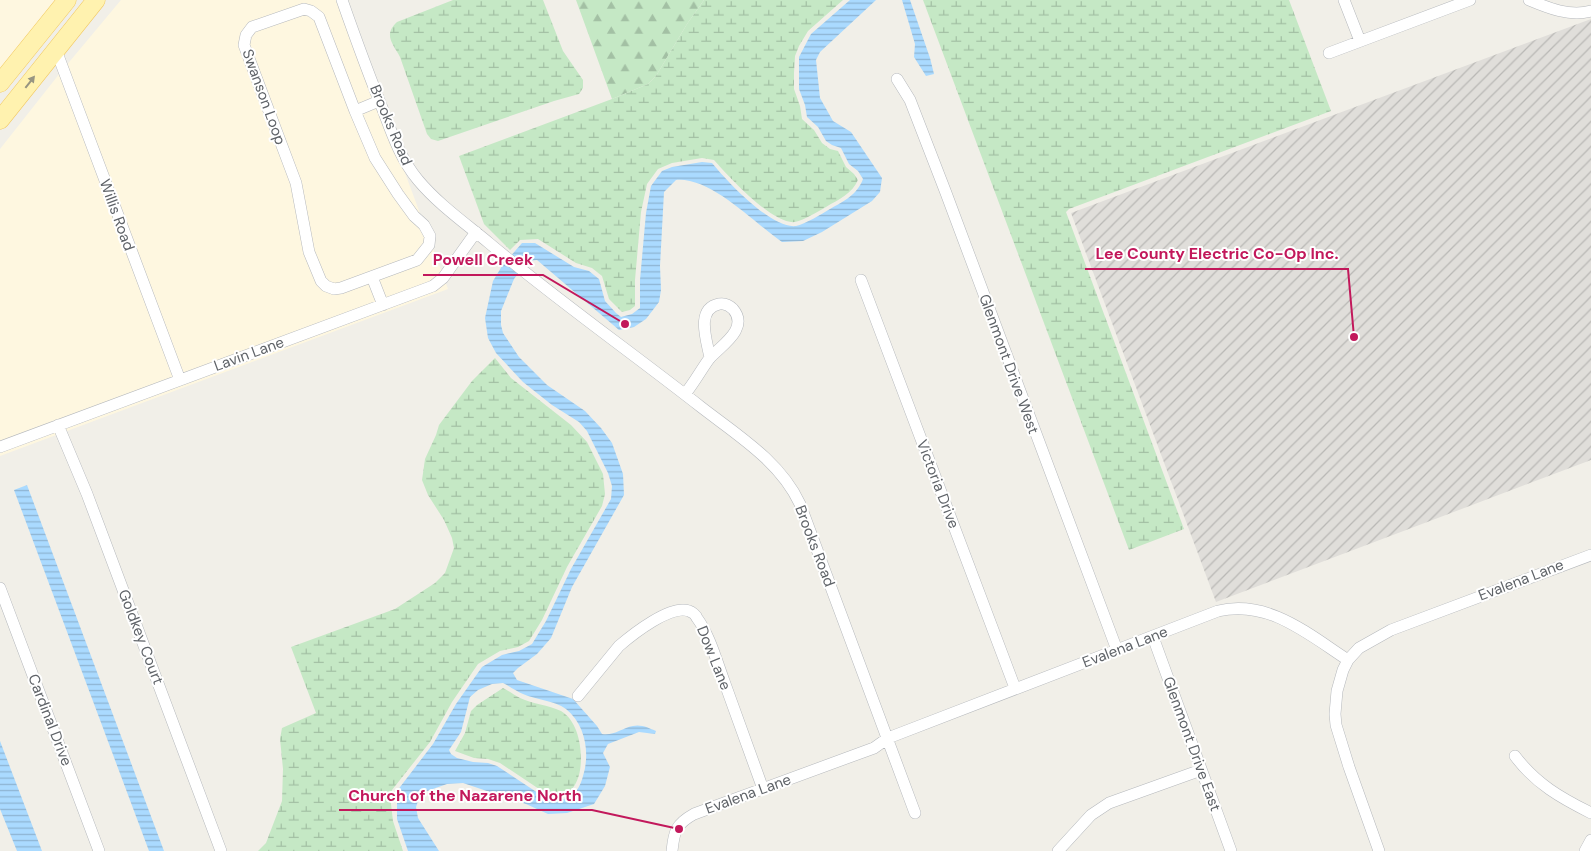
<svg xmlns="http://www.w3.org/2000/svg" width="1591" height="851" viewBox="0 0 1591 851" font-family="'DM Sans',sans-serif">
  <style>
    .commercial { fill: #fef7e0 }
    .industrial { fill: url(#industrial-furrows) }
    .forest { fill: url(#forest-firs) }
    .wetland { fill: url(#wetland-marsh) }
    .water { fill: url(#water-rules); fill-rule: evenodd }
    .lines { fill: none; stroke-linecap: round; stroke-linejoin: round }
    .street-casing { stroke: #b5b8bc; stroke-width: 12 }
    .primary-casing { stroke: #f2c960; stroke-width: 19 }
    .street { stroke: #fff; stroke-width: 11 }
    .primary { stroke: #fff2af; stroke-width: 18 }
    .oneway { fill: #979581 }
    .labels { text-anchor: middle; stroke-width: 4; stroke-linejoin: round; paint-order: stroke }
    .street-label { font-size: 15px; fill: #5f6368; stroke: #fff }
    .leader { fill: none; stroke: #c2185b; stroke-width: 2 }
    .callout-dot { fill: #c2185b; stroke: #fff; stroke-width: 2 }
    .callout-label { font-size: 16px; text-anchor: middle; font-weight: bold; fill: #c2185b; stroke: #fff; stroke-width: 4; stroke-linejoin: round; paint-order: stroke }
  </style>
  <defs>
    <pattern id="industrial-furrows" width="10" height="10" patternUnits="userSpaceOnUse" patternTransform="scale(1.25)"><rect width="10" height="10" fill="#e0deda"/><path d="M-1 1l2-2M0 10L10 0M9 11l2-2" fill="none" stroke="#b9b8b5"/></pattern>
    <pattern id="forest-firs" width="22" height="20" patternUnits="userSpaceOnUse" patternTransform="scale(1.25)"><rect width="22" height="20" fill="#c5e8c5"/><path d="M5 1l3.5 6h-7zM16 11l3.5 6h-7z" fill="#a3c0a4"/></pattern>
    <pattern id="wetland-marsh" width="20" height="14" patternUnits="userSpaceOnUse" patternTransform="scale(1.25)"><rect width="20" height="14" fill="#c5e8c5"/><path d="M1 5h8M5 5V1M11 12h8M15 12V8" fill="none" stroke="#a3c0a4"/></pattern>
    <pattern id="water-rules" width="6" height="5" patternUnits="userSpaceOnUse" patternTransform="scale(1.25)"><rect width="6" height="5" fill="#aadaff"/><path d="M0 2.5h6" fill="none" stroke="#8eb4d2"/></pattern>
  </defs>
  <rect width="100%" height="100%" fill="#f1efe8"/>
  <path class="commercial" d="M 0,0 L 59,0 L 0,73 Z
    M 121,0 L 341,0 L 448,289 L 0,456 L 0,149 L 60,73 Z"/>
  <path class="industrial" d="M 1591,19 L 1591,460 L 1216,602 L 1071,213 Z"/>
  <path class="forest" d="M 576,0 L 704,0 L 687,24 L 656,76 L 648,84 L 612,99 Z"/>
  <path class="wetland" d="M 453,0 L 543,0 L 563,51 L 583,80 L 583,88 L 579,94 L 554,101 L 438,141 L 431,139 L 427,134 L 400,57 C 393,44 383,35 397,22 Z
    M 704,0 L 843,0 L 808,31 L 799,46 L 795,56 L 794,73 L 794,89 L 800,106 L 802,119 L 814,130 L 822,143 L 830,149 L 838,151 L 846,167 L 854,174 L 858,180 C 852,194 839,199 826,207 C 819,211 804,220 795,222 C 773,225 728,176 714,160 L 702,158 L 672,163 L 658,169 L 647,184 L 641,212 L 635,280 L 635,306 L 630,310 L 622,312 L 609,299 L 602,276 L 592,268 L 576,263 L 538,239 L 520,240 L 510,250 L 484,224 L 459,156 L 612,99 L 648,84 L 656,76 L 687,24 Z
    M 923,0 L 1289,0 L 1331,111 L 1069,209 L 1066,212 L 1184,529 L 1129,550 Z
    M 495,358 L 511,378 L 571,425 L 587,442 L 603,474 L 605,494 L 602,506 L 567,567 L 542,620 L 529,641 L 518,647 L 500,651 L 478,664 L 452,702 L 430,742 L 392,790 L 391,804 L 393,821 L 403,851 L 258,851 L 266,843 L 282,801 L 283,769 L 280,739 L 282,728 L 316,713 L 291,647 L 395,609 L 435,583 L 445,573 L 454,548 L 452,538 L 444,520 L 428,495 L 422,480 L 425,459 L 436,435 L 439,425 L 472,381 Z
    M 503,688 C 509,691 514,695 520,698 C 533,704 548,705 561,711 C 580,722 584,756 579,775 C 574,791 568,795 551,797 L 500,763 L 488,759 L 474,758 L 455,751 L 465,733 L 471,711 L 477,705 Z"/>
  <path class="water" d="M 850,0 L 876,0 L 820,52 L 816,60 L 820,98 L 833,121 L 851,132 L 882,178 L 880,192 L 872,201 L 822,232 L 803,241 L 782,242 C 753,222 711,177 676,180 L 664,192 L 660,266 L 661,290 L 659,302 L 646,319 L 634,327 L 619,330 L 537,260 L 528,261 L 514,279 L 501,311 L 501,325 L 503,333 L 519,357 L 547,385 L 585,411 L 601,428 L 612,443 L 623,474 L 624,495 L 572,587 L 551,638 L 537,654 L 518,668 L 513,673 L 517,680 L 573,699 L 597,726 L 602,734 C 614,736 622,728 633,726 C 641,724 649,728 656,731 L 655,734 L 639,732 L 608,744 L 603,753 L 610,767 L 605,786 L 594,804 L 567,813 L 548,814 L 526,804 L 463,783 L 447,784 L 427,791 L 419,798 L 416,807 L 418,818 L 439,851 L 408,851 L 397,819 L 397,791 L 433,744 L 456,704 L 482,667 L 502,655 L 519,651 L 532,644 L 546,621 L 571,569 L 611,499 L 612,486 L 608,473 L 587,431 L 579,422 L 552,405 L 523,382 L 496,353 L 488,338 L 485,318 L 493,281 L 502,266 L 522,243 L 535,243 L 574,267 L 589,271 L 599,279 L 605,301 L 616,313 L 621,317 L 632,314 L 640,308 L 640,280 L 646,213 L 651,186 L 662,171 L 672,167 L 702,162 L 712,163 C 727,181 771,229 796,226 C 805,224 822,214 830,209 C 844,201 857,195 863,179 L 858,171 L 849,164 L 841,148 L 832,145 L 826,141 L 818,127 L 807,117 L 805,105 L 799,89 L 799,57 L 811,34 ZM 503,683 C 509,686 516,691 523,694 C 536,700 554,700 566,709 C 586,725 590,754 583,776 C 578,795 569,800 550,801 L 538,793 L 497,766 L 488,763 L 473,762 L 457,758 L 451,754 L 449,750 L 461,732 L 470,697 L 478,690 L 492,684 Z
    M 902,0 L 910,0 L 930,58 L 934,74 L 926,76 L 914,57 L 915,44 Z
    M 27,485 L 164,851 L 149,851 L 14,490 Z
    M 0,741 L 42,851 L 17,851 L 0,809 Z"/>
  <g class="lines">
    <defs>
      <path id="street" d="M 342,0 C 355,37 368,73 383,110 C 392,134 401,160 418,180 C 438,204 465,223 489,243 C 557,300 631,352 701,407 C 737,435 780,461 800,504 L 915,813
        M 1344,0 L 1360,41
        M 1529,0 C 1548,8 1570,17 1591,11
        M 304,9 L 311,11 L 319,17 L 355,111 L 375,158 L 398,194 L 414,216 L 424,225 L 430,236 L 429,245 L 417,260 L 341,288 L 334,289 L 326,286 L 321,281 L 309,252 L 296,183 L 244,45 L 246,35 L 252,27 Z
        M 56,50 L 180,380
        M 1329,53 L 1470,0
        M 897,79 L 910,100 L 946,193 L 1117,650
        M 355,111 L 379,101
        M 372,277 L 383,305
        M 861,280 L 1015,688
        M 685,394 C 694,383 701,370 709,359 C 720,346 750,329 733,309 C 729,305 724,303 719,304 C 695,309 707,341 710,358
        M 58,425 L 87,494 L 221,851
        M 0,447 L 433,286 L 443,278 L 476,232
        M 0,588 L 99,851
        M 1153,637 L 1231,851
        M 578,696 L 619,646 C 633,634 671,604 689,611 C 692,612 696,615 697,618 C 709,634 717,662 724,681 C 737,717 750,753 763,789
        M 1515,756 C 1536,784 1561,798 1591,813
        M 672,851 C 674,831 676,824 694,814 L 874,748 L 888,738 L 1218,611 C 1268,599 1308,634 1348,660
        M 1058,851 L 1091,815 L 1109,803 L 1201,770
        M 1379,851 L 1349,767 L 1336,725 L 1335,714 L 1337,691 L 1343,670 L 1348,660 L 1359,648 L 1391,630 L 1591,555
        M 1585,851 L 1591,840"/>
      <path id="primary" d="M 0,83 L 67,0
        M 0,120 L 96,0"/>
    </defs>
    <use href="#street" class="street-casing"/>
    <use href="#primary" class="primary-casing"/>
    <use href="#street" class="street"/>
    <use href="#primary" class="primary"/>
  </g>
  <defs><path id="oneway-solid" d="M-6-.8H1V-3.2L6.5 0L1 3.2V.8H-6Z" transform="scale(1.25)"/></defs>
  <use class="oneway" href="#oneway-solid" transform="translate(30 82) rotate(-52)"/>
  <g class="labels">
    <g class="street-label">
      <text transform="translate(264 97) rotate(70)" y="5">Swanson Loop</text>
      <text transform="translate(391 125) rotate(67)" y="5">Brooks Road</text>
      <text transform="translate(117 215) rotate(70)" y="5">Willis Road</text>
      <text transform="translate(249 354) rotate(-20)" y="5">Lavin Lane</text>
      <text transform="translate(1009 364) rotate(70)" y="5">Glenmont Drive West</text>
      <text transform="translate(938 484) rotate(69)" y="5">Victoria Drive</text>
      <text transform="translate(815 546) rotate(69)" y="5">Brooks Road</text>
      <text transform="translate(1521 580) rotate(-21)" y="5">Evalena Lane</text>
      <text transform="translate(141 637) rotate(69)" y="5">Goldkey Court</text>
      <text transform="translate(1125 647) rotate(-21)" y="5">Evalena Lane</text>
      <text transform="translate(714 658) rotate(68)" y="5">Dow Lane</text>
      <text transform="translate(50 720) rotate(69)" y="5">Cardinal Drive</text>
      <text transform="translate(1192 744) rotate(70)" y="5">Glenmont Drive East</text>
      <text transform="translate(748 794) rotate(-20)" y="5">Evalena Lane</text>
    </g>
  </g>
  <path class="leader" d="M1354 337L1348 269H1085M625 324L543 275H423M679 829L592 810H339"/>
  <g class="callout-dot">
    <circle cx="1354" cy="337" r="5"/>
    <circle cx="625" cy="324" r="5"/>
    <circle cx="679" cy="829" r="5"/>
  </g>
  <g class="callout-label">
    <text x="1217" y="259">Lee County Electric Co-Op Inc.</text>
    <text x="483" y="265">Powell Creek</text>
    <text x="465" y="801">Church of the Nazarene North</text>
  </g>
</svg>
